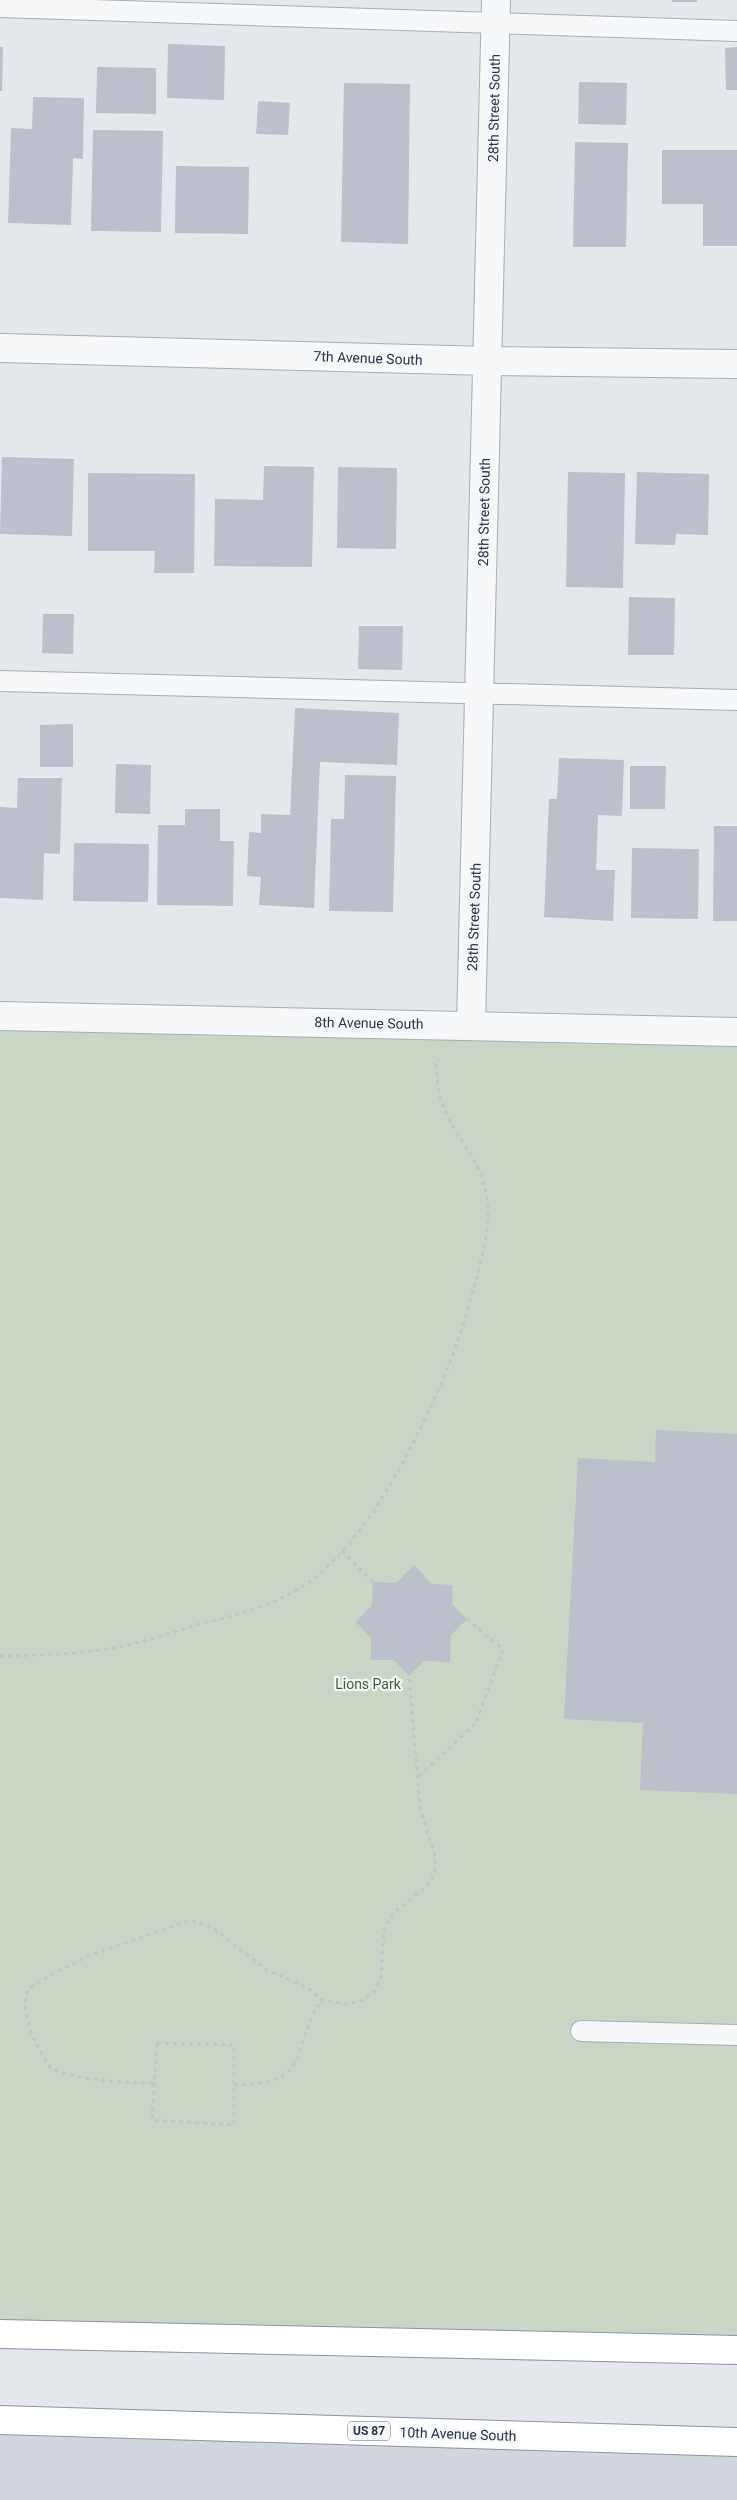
<svg xmlns="http://www.w3.org/2000/svg" width="737" height="2500" viewBox="0 0 737 2500" font-family="Roboto,sans-serif">
  <style>
    .built { fill: #d2d6de }
    .green { fill: #c9d6c5 }
    .building { fill: #bbc0ca }
    .lines { fill: none; stroke-linecap: round; stroke-linejoin: round }
    .service-casing { stroke: #a9aeb7; stroke-width: 22 }
    .minor-casing { stroke: #a9aeb7; stroke-width: 30 }
    .trunk-casing { stroke: #8b94a3; stroke-width: 30 }
    .path { stroke: #c2c5cb; stroke-width: 3; stroke-dasharray: 4 4; stroke-linecap: butt }
    .service { stroke: #f7f8fa; stroke-width: 20 }
    .minor { stroke: #f7f8fa; stroke-width: 28 }
    .trunk { stroke: #fff; stroke-width: 28 }
    .labels { text-anchor: middle; stroke-width: 4.5; stroke-linejoin: round; paint-order: stroke }
    .shield { fill: #f4f6f9; stroke: #676e7b; stroke-width: 1 }
    .shield-label { font-size: 12px; font-weight: bold; fill: #2b3445 }
    .street-label { font-size: 14px; fill: #2b3445; stroke: #f4f6f9 }
    .park-label { font-size: 14px; fill: #3f6138; stroke: #f4f6f9 }
  </style>
  <rect width="100%" height="100%" fill="#e4e7ec"/>
  <path class="built" d="M 0,2420 L 737,2442 L 737,2500 L 0,2500 Z"/>
  <path class="green" d="M 0,1017 L 737,1034 L 737,2350 L 0,2334 Z"/>
  <path class="building" d="M 672,0 L 697,0 L 697,2 L 672,2 Z
    M 168,44 L 225,46 L 224,100 L 167,98 Z
    M 0,47 L 3,47 L 2,91 L 0,91 Z
    M 737,47 L 737,90 L 726,90 L 725,48 Z
    M 97,67 L 156,68 L 156,114 L 96,113 Z
    M 579,82 L 627,83 L 626,125 L 578,124 Z
    M 344,83 L 410,84 L 408,244 L 341,242 Z
    M 33,97 L 84,98 L 83,159 L 73,158 L 71,225 L 8,223 L 11,128 L 32,129 Z
    M 258,101 L 290,103 L 288,135 L 256,134 Z
    M 93,130 L 163,131 L 161,232 L 91,231 Z
    M 575,142 L 628,143 L 626,247 L 573,247 Z
    M 662,150 L 737,150 L 737,246 L 703,246 L 703,204 L 662,204 Z
    M 176,166 L 249,167 L 248,234 L 175,233 Z
    M 2,457 L 74,459 L 72,536 L 0,534 Z
    M 264,466 L 314,467 L 312,567 L 214,566 L 215,499 L 263,500 Z
    M 338,467 L 397,468 L 396,549 L 337,548 Z
    M 568,472 L 625,473 L 623,588 L 566,587 Z
    M 637,472 L 709,474 L 708,535 L 676,534 L 675,545 L 635,544 Z
    M 88,473 L 195,474 L 194,573 L 154,573 L 155,551 L 88,551 Z
    M 629,597 L 675,598 L 674,655 L 628,655 Z
    M 43,614 L 74,614 L 73,654 L 42,653 Z
    M 359,626 L 403,626 L 402,670 L 358,669 Z
    M 295,708 L 399,713 L 397,765 L 320,762 L 314,908 L 259,905 L 261,877 L 247,876 L 249,832 L 261,833 L 261,814 L 290,815 Z
    M 73,724 L 73,767 L 40,767 L 40,725 Z
    M 559,758 L 624,760 L 622,816 L 598,815 L 596,870 L 615,870 L 613,921 L 544,917 L 549,799 L 557,799 Z
    M 116,764 L 151,765 L 150,814 L 115,813 Z
    M 630,766 L 666,766 L 665,809 L 630,809 Z
    M 345,775 L 396,776 L 393,912 L 329,911 L 331,819 L 344,819 Z
    M 18,778 L 62,778 L 60,854 L 44,853 L 43,900 L 0,898 L 0,807 L 17,808 Z
    M 185,809 L 220,809 L 220,841 L 234,841 L 233,906 L 157,905 L 158,825 L 185,825 Z
    M 714,826 L 737,826 L 737,921 L 713,921 Z
    M 74,843 L 149,844 L 148,902 L 73,901 Z
    M 632,848 L 699,849 L 698,919 L 631,918 Z
    M 656,1430 L 737,1434 L 737,1794 L 640,1790 L 643,1723 L 564,1719 L 578,1458 L 655,1462 Z
    M 414,1565 L 432,1584 L 453,1585 L 452,1604 L 467,1619 L 451,1635 L 450,1662 L 424,1661 L 409,1676 L 394,1660 L 371,1660 L 371,1638 L 356,1622 L 372,1605 L 373,1582 L 396,1583 Z"/>
  <g class="lines">
    <defs>
      <path id="service" d="M 0,7 L 737,31
        M 0,681 L 737,700
        M 581,2031 L 737,2035"/>
      <path id="minor" d="M 0,348 L 488,361 L 737,364
        M 0,1016 L 737,1032
        M 471,1025 L 496,0"/>
      <path id="trunk" d="M 0,2334 L 737,2350
        M 0,2420 L 737,2442"/>
    </defs>
    <use href="#service" class="service-casing"/>
    <use href="#minor" class="minor-casing"/>
    <use href="#trunk" class="trunk-casing"/>
    <path class="path" d="M 342,1551 L 373,1582
      M 0,1656 C 48,1655 97,1654 144,1641 C 162,1636 181,1629 200,1624 C 237,1615 277,1605 309,1582 C 365,1541 409,1455 437,1393 C 455,1354 468,1311 479,1269 C 483,1252 488,1233 488,1216 C 488,1166 465,1153 446,1113 C 439,1098 437,1082 436,1065 L 440,1060
      M 419,1776 L 476,1723 L 503,1649 L 467,1619
      M 157,2043 L 234,2045 L 234,2125 L 152,2120 Z
      M 153,2083 C 119,2083 82,2080 51,2069 C 36,2044 19,2018 28,1989 L 49,1976 L 88,1956 L 191,1920 L 214,1929 L 267,1970 L 308,1988 L 322,2000 L 345,2004 L 361,2001 L 374,1992 L 381,1977 L 384,1929 L 393,1913 L 426,1887 L 435,1874 L 435,1856 L 420,1808 L 409,1676
      M 234,2085 C 316,2084 288,2049 322,2000"/>
    <use href="#service" class="service"/>
    <use href="#minor" class="minor"/>
    <use href="#trunk" class="trunk"/>
  </g>
  <g class="labels">
    <rect class="shield" x="348" y="2421.5" width="42" height="19" rx="4"/>
    <g class="shield-label">
      <text x="369" y="2435">US 87</text>
    </g>
    <g class="street-label">
      <text transform="translate(494 108) rotate(-89)" y="5">28th Street South</text>
      <text transform="translate(368 358) rotate(2)" y="5">7th Avenue South</text>
      <text transform="translate(484 512) rotate(-89)" y="5">28th Street South</text>
      <text transform="translate(474 917) rotate(-88)" y="5">28th Street South</text>
      <text transform="translate(369 1023) rotate(1)" y="5">8th Avenue South</text>
      <text transform="translate(458 2434) rotate(2)" y="5">10th Avenue South</text>
    </g>
    <g class="park-label">
      <text x="368" y="1689">Lions Park</text>
    </g>
  </g>
</svg>
